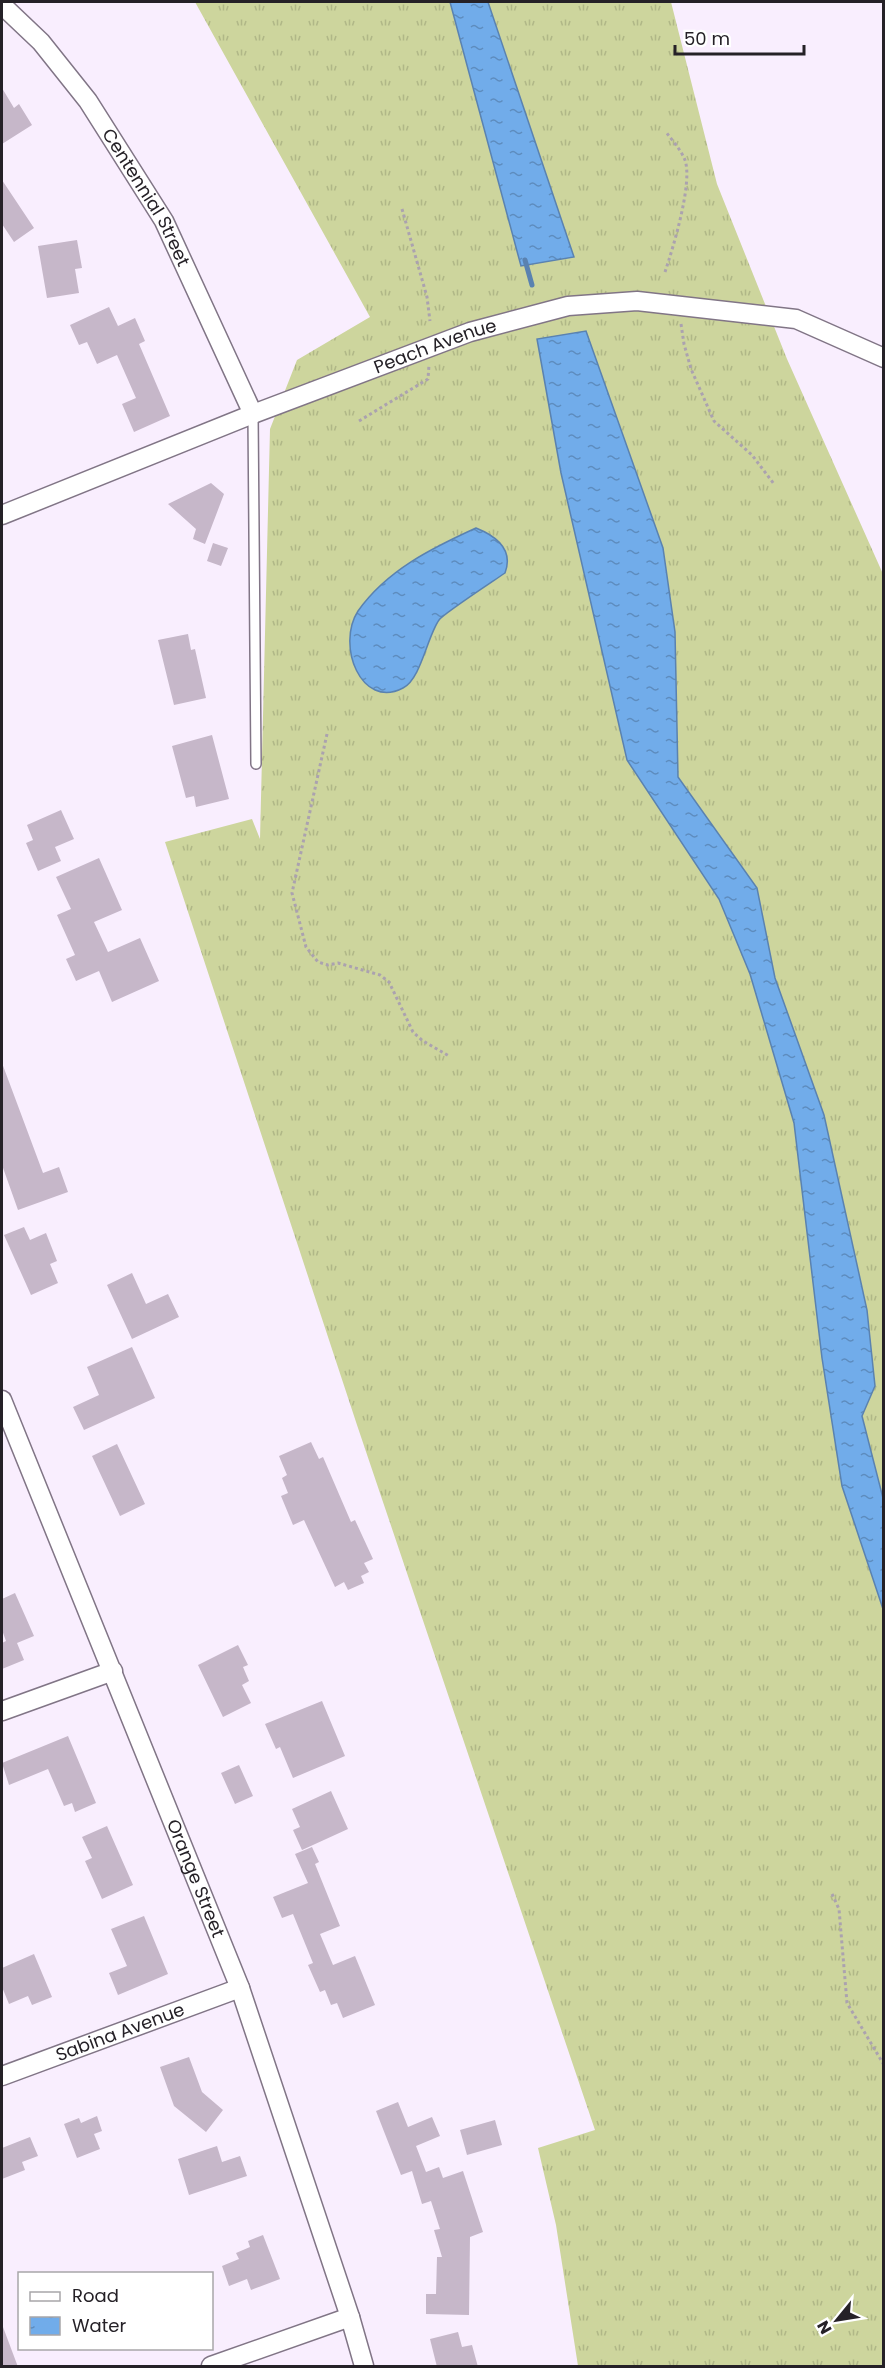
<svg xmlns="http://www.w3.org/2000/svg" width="885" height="2368" viewBox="0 0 885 2368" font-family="Poppins,sans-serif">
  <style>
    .grass { fill: url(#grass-tufts) }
    .water { fill: url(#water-ripples); stroke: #5a82b0; stroke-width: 1.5 }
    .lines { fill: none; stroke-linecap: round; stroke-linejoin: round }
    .stream { stroke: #5a82b0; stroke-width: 5 }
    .building { fill: #c6b7c9 }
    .lane-casing { stroke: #817586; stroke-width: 12 }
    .street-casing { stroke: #817586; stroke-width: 21 }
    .path { stroke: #aba2af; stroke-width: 3; stroke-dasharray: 3 3; stroke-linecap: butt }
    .lane { stroke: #fff; stroke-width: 9 }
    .street { stroke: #fff; stroke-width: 18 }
    .labels { text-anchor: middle; stroke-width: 5; stroke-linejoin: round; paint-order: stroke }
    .street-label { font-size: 18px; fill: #252127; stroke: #fff }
  </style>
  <defs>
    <pattern id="grass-tufts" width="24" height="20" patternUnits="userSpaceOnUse" patternTransform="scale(1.5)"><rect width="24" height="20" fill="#cdd59d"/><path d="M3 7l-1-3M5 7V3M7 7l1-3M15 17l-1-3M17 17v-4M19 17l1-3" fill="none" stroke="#b0b787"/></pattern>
    <pattern id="water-ripples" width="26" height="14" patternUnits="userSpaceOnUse" patternTransform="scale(1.5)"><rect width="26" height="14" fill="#71acea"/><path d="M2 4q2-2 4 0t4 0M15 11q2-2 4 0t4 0" fill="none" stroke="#5d8cbe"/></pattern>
  </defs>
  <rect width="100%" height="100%" fill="#f9eefe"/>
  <path class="grass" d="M 195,2 L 671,2 L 717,184 L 787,359 L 883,574 L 883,2366 L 578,2366 L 556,2225 L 538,2148 L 595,2130 L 357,1425 L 165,842 L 252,819 L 260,839 L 270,429 L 297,360 L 370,317 Z"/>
  <path class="water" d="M 450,2 L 488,2 L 574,257 L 521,266 Z
    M 586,331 L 663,548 L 675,632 L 678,777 L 757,888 L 775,978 L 824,1115 L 867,1310 L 875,1386 L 862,1416 L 883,1498 L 883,1609 L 842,1486 L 822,1358 L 794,1123 L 750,974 L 719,899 L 627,760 L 561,473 L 537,339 Z
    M 476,528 C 496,536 514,549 505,573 C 495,580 443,614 439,620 C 427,637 421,679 403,688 C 361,710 336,645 358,611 C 387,570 432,548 476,528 Z"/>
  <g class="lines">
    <path class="stream" d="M 525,260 L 532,285"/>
  </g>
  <path class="building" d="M 2,88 L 14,108 L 19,104 L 32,125 L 2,144 Z
    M 2,180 L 34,228 L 14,242 L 2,224 Z
    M 77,240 L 82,268 L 75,269 L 79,293 L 47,298 L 38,246 Z
    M 109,307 L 118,326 L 135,318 L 145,341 L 139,344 L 170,416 L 134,432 L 122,404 L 136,398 L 117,355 L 97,364 L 87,342 L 79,345 L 70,325 Z
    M 211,483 L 224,494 L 205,544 L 193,539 L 196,529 L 168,504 Z
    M 213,543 L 228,548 L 221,566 L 207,561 Z
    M 188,634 L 191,650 L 195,649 L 206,698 L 174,705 L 158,640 Z
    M 212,735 L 229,799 L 196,807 L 194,796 L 186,798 L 172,746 Z
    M 61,810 L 74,839 L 55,847 L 61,861 L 38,871 L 26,843 L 33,840 L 27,825 Z
    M 99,858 L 122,910 L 94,922 L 108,952 L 140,938 L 159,981 L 112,1002 L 99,971 L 76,981 L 66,959 L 75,955 L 57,915 L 71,909 L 56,877 Z
    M 2,1063 L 43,1173 L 59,1167 L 68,1192 L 18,1210 L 2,1165 Z
    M 24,1227 L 30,1240 L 46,1233 L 57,1261 L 50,1264 L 58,1283 L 31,1295 L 4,1235 Z
    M 132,1273 L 146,1304 L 168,1294 L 179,1317 L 132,1339 L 107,1285 Z
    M 132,1347 L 155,1398 L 84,1430 L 73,1407 L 99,1395 L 87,1367 Z
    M 311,1442 L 319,1459 L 323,1457 L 351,1522 L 355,1520 L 373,1559 L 364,1563 L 369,1572 L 361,1576 L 364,1583 L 348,1590 L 344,1582 L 335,1587 L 304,1520 L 293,1525 L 281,1496 L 288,1493 L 282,1478 L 287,1475 L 279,1456 Z
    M 117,1444 L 145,1504 L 120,1516 L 92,1456 Z
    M 15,1593 L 34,1636 L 17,1643 L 24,1660 L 2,1669 L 2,1643 L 6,1641 L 2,1630 L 2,1599 Z
    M 238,1645 L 248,1665 L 243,1667 L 249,1681 L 242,1685 L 251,1703 L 223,1717 L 198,1665 Z
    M 322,1701 L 345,1756 L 293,1778 L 280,1747 L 276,1749 L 265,1724 Z
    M 68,1736 L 96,1803 L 75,1812 L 72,1803 L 64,1806 L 48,1769 L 9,1785 L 2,1763 Z
    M 239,1765 L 253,1796 L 235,1804 L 221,1773 Z
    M 331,1791 L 348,1829 L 302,1850 L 293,1830 L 300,1827 L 292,1809 Z
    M 107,1826 L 133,1885 L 102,1899 L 85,1861 L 92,1858 L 82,1837 Z
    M 312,1847 L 319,1862 L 315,1864 L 340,1926 L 320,1934 L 333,1965 L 355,1956 L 375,2005 L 343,2018 L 337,2003 L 331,2005 L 325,1990 L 320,1992 L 308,1965 L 313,1963 L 293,1914 L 282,1918 L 273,1897 L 308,1883 L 295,1854 Z
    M 144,1916 L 168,1974 L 118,1995 L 109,1973 L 127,1966 L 111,1929 Z
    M 34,1954 L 52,1997 L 32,2005 L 28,1996 L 9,2004 L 2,1987 L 2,1968 Z
    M 189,2057 L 202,2092 L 223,2110 L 206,2132 L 174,2106 L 160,2067 Z
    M 398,2102 L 408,2127 L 432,2117 L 440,2136 L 416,2146 L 426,2172 L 439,2167 L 443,2178 L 463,2171 L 483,2232 L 470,2237 L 469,2315 L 426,2314 L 426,2294 L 436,2294 L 437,2257 L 442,2257 L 434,2230 L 440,2229 L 431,2201 L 422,2204 L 412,2171 L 401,2175 L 376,2111 Z
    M 97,2116 L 102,2131 L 94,2134 L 100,2149 L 77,2158 L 64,2124 L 79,2118 L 81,2123 Z
    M 495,2120 L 502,2145 L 467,2155 L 460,2130 Z
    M 30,2137 L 38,2156 L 22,2162 L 25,2170 L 2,2179 L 2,2148 Z
    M 217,2146 L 222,2162 L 240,2156 L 247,2176 L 189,2195 L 178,2159 Z
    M 263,2235 L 280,2279 L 251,2290 L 247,2279 L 229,2286 L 222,2266 L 239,2259 L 236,2253 L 250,2247 L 248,2241 Z
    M 2,2327 L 3,2327 L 18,2367 L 2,2367 Z
    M 458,2332 L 462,2347 L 472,2345 L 478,2367 L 437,2367 L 430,2339 Z"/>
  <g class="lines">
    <defs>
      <path id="lane" d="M 253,414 L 256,764"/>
      <g id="street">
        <path id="s1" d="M 2,5 L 41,42 L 88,101 L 164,221 L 253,414"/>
        <path id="s2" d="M 2,515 L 253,414 L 470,332 L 568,306 L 637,301 L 796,319 L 884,358"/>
        <path id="s3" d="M 2,1400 L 240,1988 L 350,2317 L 364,2366"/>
        <path d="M 2,1711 L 113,1671"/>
        <path id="s4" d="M 2,2076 L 240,1988"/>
        <path d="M 211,2366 L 350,2317"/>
      </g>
    </defs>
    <use href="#lane" class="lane-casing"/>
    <use href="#street" class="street-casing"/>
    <path class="path" d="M 402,209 L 427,297 L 430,321
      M 665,272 C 673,248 693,183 685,160 C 681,150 672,140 666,132
      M 681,324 L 684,344 L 691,369 L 714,421 L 752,455 L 774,484
      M 359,421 L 428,379 L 429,365
      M 327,734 L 292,893 L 306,947 L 318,962 L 328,965 L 338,963 L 380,975 L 389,982 L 413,1032 L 423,1041 L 449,1056
      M 832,1894 L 839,1909 L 847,2003 L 884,2065"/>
    <use href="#lane" class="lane"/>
    <use href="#street" class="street"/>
  </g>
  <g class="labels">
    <g class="street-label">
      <text dy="6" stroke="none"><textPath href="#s1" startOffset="242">Centennial Street</textPath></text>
      <text dy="6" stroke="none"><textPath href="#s2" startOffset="465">Peach Avenue</textPath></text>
      <text dy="6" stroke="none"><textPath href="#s3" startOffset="516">Orange Street</textPath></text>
      <text dy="6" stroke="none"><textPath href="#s4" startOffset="126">Sabina Avenue</textPath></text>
    </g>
  </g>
  <rect width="885" height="2368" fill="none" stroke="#252127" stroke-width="6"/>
  <rect x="18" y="2272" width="195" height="78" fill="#ffffff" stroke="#a8a6a9" stroke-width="1.5"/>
  <rect x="30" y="2292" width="30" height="9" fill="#ffffff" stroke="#a8a6a9" stroke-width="1.5"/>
  <text x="72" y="2302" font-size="18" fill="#252127">Road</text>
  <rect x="30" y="2317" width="30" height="18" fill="url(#water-ripples)" stroke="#a8a6a9" stroke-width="1.5"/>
  <text x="72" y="2332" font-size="18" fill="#252127">Water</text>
  <g transform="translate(837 2320) rotate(240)" stroke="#ffffff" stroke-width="4.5" paint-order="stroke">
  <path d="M0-4.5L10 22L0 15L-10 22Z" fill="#252127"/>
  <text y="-9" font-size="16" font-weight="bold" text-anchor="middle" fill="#252127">N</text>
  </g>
  <path d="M675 45v9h129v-9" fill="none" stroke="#252127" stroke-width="3"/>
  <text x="684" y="45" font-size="18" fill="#252127" stroke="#ffffff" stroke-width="4.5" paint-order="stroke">50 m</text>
</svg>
